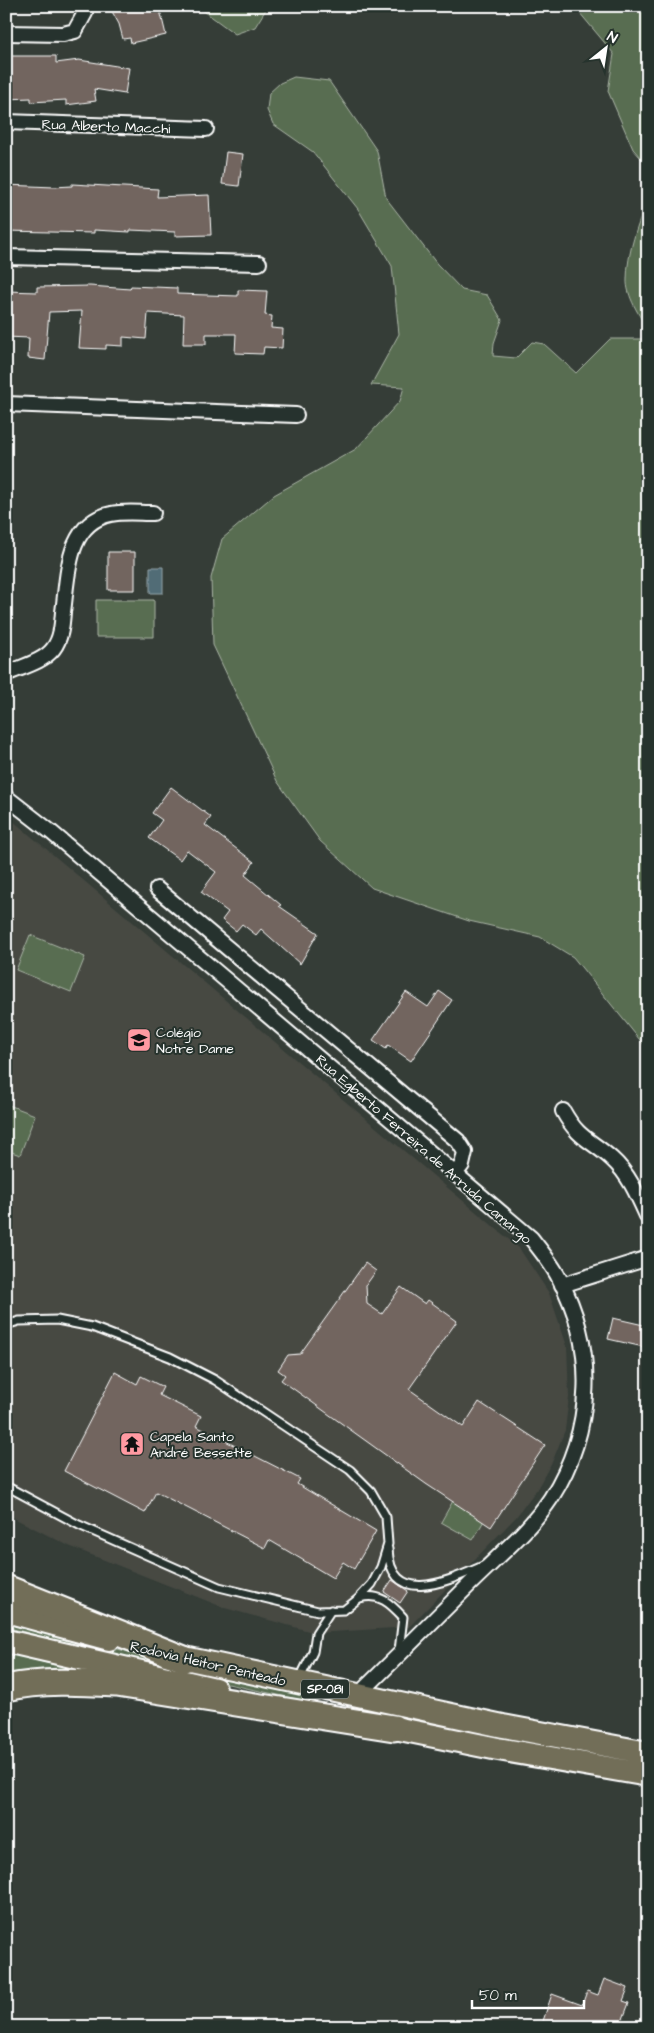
<svg xmlns="http://www.w3.org/2000/svg" width="654" height="2033" viewBox="0 0 654 2033" font-family="'Architects Daughter',sans-serif">
  <style>
    .built { fill: #474943 }
    .green { fill: #586d51; stroke: #acb6a8 }
    .water { fill: #516c76; stroke: #97a7ad }
    .building { fill: #72655f; stroke: #fff }
    .lines { fill: none; stroke-linecap: round; stroke-linejoin: round }
    .service-casing { stroke: #fff; stroke-width: 11 }
    .minor-casing { stroke: #fff; stroke-width: 18 }
    .primary-casing { stroke: #fff; stroke-width: 26 }
    .motorway-casing { stroke: #fff; stroke-width: 29 }
    .service { stroke: #26332d; stroke-width: 7 }
    .minor { stroke: #26332d; stroke-width: 14 }
    .primary { stroke: #726e59; stroke-width: 22 }
    .motorway { stroke: #726e59; stroke-width: 25 }
    .labels { text-anchor: middle; stroke-width: 4; stroke-linejoin: round; paint-order: stroke }
    .shield { fill: #26332d; stroke: #bec2c0; stroke-width: 1 }
    .shield-label { font-size: 12px; font-weight: bold; fill: #fff }
    .street-label { font-size: 14px; fill: #fff; stroke: #26332d }
    .poi-label { font-size: 14px; fill: #fff; stroke: #26332d; text-anchor: start }
  </style>
  <rect width="100%" height="100%" fill="#353d37"/>
  <filter id="ink" filterUnits="userSpaceOnUse"><feTurbulence type="fractalNoise" baseFrequency=".02" numOctaves="2"/><feDisplacementMap in="SourceGraphic" scale="10" xChannelSelector="R" yChannelSelector="G"/><feConvolveMatrix kernelMatrix="1 2 1 2 8 2 1 2 1" color-interpolation-filters="sRGB"/></filter>
  <g filter="url(#ink)">
    <path class="built" d="M 6,815 L 519,1248 L 549,1293 L 567,1346 L 569,1397 L 565,1430 L 553,1460 L 537,1489 L 516,1517 L 409,1627 L 316,1633 L 225,1608 L 69,1546 L 6,1514 Z"/>
    <path class="green" d="M 197,6 L 268,6 L 255,27 L 235,34 Z
      M 574,6 L 648,6 L 648,166 L 633,149 L 608,91 L 614,54 Z
      M 294,77 L 329,81 L 377,151 L 386,198 L 437,264 L 462,290 L 487,295 L 502,320 L 494,343 L 493,356 L 516,358 L 532,342 L 544,344 L 576,373 L 610,339 L 648,339 L 648,1050 L 573,957 L 540,937 L 469,921 L 372,888 L 320,841 L 277,781 L 213,645 L 211,578 L 222,539 L 274,495 L 356,449 L 400,401 L 404,387 L 371,385 L 399,334 L 392,266 L 358,209 L 313,152 L 273,124 L 267,110 L 269,93 L 280,83 Z
      M 648,199 L 648,330 C 640,316 626,296 627,279 C 627,254 638,223 648,199 Z
      M 96,600 L 154,600 L 154,637 L 96,637 Z
      M 30,935 L 85,957 L 71,992 L 16,970 Z
      M 6,1104 L 35,1115 L 20,1155 L 6,1150 Z
      M 491,1434 L 523,1452 L 473,1540 L 441,1522 Z
      M 6,1619 L 200,1671 L 316,1696 L 315,1703 L 196,1677 L 6,1627 Z
      M 6,1653 L 67,1668 L 70,1675 L 6,1680 Z"/>
    <path class="water" d="M 150,567 L 163,567 L 163,593 L 150,593 Z"/>
    <path class="building" d="M 109,6 L 159,6 L 166,35 L 131,43 L 130,38 L 123,39 L 119,24 Z
      M 6,56 L 56,56 L 56,63 L 79,60 L 129,68 L 125,94 L 94,89 L 96,101 L 66,105 L 66,100 L 31,102 L 31,98 L 6,99 Z
      M 226,152 L 243,154 L 239,186 L 222,184 Z
      M 72,184 L 158,189 L 157,197 L 209,195 L 211,235 L 175,236 L 175,232 L 130,230 L 130,232 L 94,230 L 94,233 L 6,231 L 6,185 L 54,187 L 72,186 Z
      M 90,286 L 130,289 L 131,286 L 177,288 L 177,294 L 238,296 L 238,290 L 267,291 L 265,315 L 272,316 L 271,328 L 283,329 L 282,348 L 264,347 L 263,354 L 235,353 L 236,334 L 206,334 L 206,344 L 183,344 L 184,315 L 148,313 L 146,339 L 123,337 L 123,346 L 106,345 L 106,349 L 79,348 L 82,311 L 49,312 L 45,360 L 28,358 L 29,338 L 6,337 L 6,291 L 37,292 L 37,287 Z
      M 108,552 L 135,552 L 135,590 L 108,590 Z
      M 171,787 L 211,817 L 205,825 L 254,862 L 245,875 L 281,905 L 279,906 L 318,933 L 300,964 L 261,929 L 256,935 L 242,924 L 236,931 L 222,920 L 228,912 L 201,892 L 216,872 L 187,850 L 180,860 L 149,838 L 162,820 L 152,813 Z
      M 439,991 L 452,1000 L 411,1061 L 388,1045 L 386,1049 L 373,1040 L 406,992 L 428,1007 Z
      M 365,1263 L 376,1271 L 366,1285 L 367,1304 L 382,1314 L 401,1287 L 425,1304 L 428,1300 L 457,1321 L 409,1389 L 463,1427 L 479,1402 L 545,1445 L 491,1527 L 426,1484 L 281,1380 L 285,1375 L 278,1370 L 288,1355 L 300,1354 Z
      M 613,1318 L 648,1326 L 648,1348 L 608,1339 Z
      M 115,1372 L 137,1384 L 141,1376 L 163,1387 L 159,1395 L 201,1416 L 196,1426 L 300,1479 L 297,1484 L 376,1531 L 354,1569 L 343,1562 L 333,1578 L 269,1540 L 265,1548 L 156,1492 L 145,1513 L 64,1471 Z
      M 392,1580 L 408,1591 L 400,1603 L 384,1592 Z
      M 604,1979 L 628,1988 L 623,2001 L 629,2003 L 620,2027 L 541,2027 L 552,1994 L 582,2005 L 587,1991 L 598,1995 Z"/>
    <g class="lines">
      <defs>
        <path id="service" d="M 6,1325 L 19,1321 L 57,1320 L 92,1327 L 170,1357 L 215,1380 L 350,1470 L 371,1491 L 386,1517 L 388,1544 L 381,1567 L 372,1584 L 358,1599 L 344,1610 L 318,1611 L 219,1587 L 79,1525 L 6,1486
          M 388,1549 C 391,1609 450,1580 483,1566
          M 360,1598 C 379,1592 391,1604 403,1617 L 399,1651
          M 300,1678 L 313,1652 L 316,1633 L 331,1610"/>
        <path id="minor" d="M 6,33 L 63,34 L 75,31 L 85,13 L 84,6
          M 6,122 L 206,129
          M 6,257 L 259,263
          M 6,404 L 296,415
          M 6,674 C 21,667 43,662 53,649 C 61,639 62,625 63,612 C 68,577 66,523 111,514 C 124,511 139,513 153,513
          M 6,797 L 51,832 L 531,1238 C 541,1251 552,1264 559,1278 C 597,1349 594,1430 551,1498 C 530,1530 497,1557 470,1584 C 433,1621 395,1659 357,1696
          M 157,889 L 458,1141 L 465,1152 L 462,1165 L 455,1174
          M 563,1111 C 579,1140 590,1139 612,1159 C 629,1174 639,1198 648,1218
          M 562,1285 L 648,1258"/>
        <path id="primary" d="M 6,1611 L 109,1639
          M 6,1641 L 215,1689
          M 166,1654 L 503,1726 L 648,1753
          M 375,1724 L 498,1749 L 648,1775"/>
        <path id="motorway" d="M 6,1588 L 184,1659
          M 6,1688 C 43,1680 79,1682 117,1684 L 394,1728"/>
      </defs>
      <use href="#service" class="service-casing"/>
      <use href="#minor" class="minor-casing"/>
      <use href="#primary" class="primary-casing"/>
      <use href="#motorway" class="motorway-casing"/>
      <use href="#service" class="service"/>
      <use href="#minor" class="minor"/>
      <use href="#primary" class="primary"/>
      <use href="#motorway" class="motorway"/>
    </g>
  </g>
  <defs>
    <symbol id="school-square" viewBox="-11 -11 22 22"><rect x="-9" y="-9" width="18" height="18" rx="4" fill="#ff9aa2" stroke="#26332d"/><path d="M0-5L7-2L0 1L-7-2ZM-4 1L0 2.5L4 1V4Q0 6-4 4Z" fill="#111"/></symbol>
    <symbol id="temple-square" viewBox="-11 -11 22 22"><rect x="-9" y="-9" width="18" height="18" rx="4" fill="#ff9aa2" stroke="#26332d"/><path d="M0-6L5-2H3V0L6.5 2.5H4V6H1.5V3h-3V6H-4V2.5H-6.5L-3 0V-2H-5Z" fill="#111"/></symbol>
  </defs>
  <g fill-rule="evenodd">
    <use href="#school-square" x="125" y="1026" width="28" height="28"/>
    <use href="#temple-square" x="118" y="1430" width="28" height="28"/>
  </g>
  <g class="labels">
    <rect class="shield" x="301" y="1679.5" width="48" height="19" rx="4"/>
    <g class="shield-label">
      <text x="325" y="1693">SP-081</text>
    </g>
    <g class="street-label">
      <text transform="translate(106 126) rotate(2)" y="5">Rua Alberto Macchi</text>
      <text transform="translate(424 1149) rotate(41)" y="5">Rua Egberto Ferreira de Arruda Camargo</text>
      <text transform="translate(208 1663) rotate(13)" y="5">Rodovia Heitor Penteado</text>
    </g>
    <g class="poi-label">
      <text x="156" y="1037">Colégio<tspan x="156" dy="16">Notre Dame</tspan></text>
      <text x="150" y="1441">Capela Santo<tspan x="150" dy="16">André Bessette</tspan></text>
    </g>
  </g>
  <rect width="654" height="2033" fill="none" stroke="#26332d" stroke-width="25"/>
  <rect x="12" y="12" width="629" height="2008" fill="none" stroke="#fff" stroke-width="2" filter="url(#ink)"/>
  <g transform="translate(606 48) rotate(30)" stroke="#26332d" stroke-width="4" paint-order="stroke">
  <path d="M0-4L9 19L0 12L-9 19Z" fill="#ffffff"/>
  <text y="-8" font-size="14" font-weight="bold" text-anchor="middle" fill="#ffffff">N</text>
  </g>
  <path d="M472 2000v8h112v-8" fill="none" stroke="#ffffff" stroke-width="2.5"/>
  <text x="479" y="2000" font-size="15" fill="#ffffff" stroke="#26332d" stroke-width="4" paint-order="stroke">50 m</text>
</svg>
